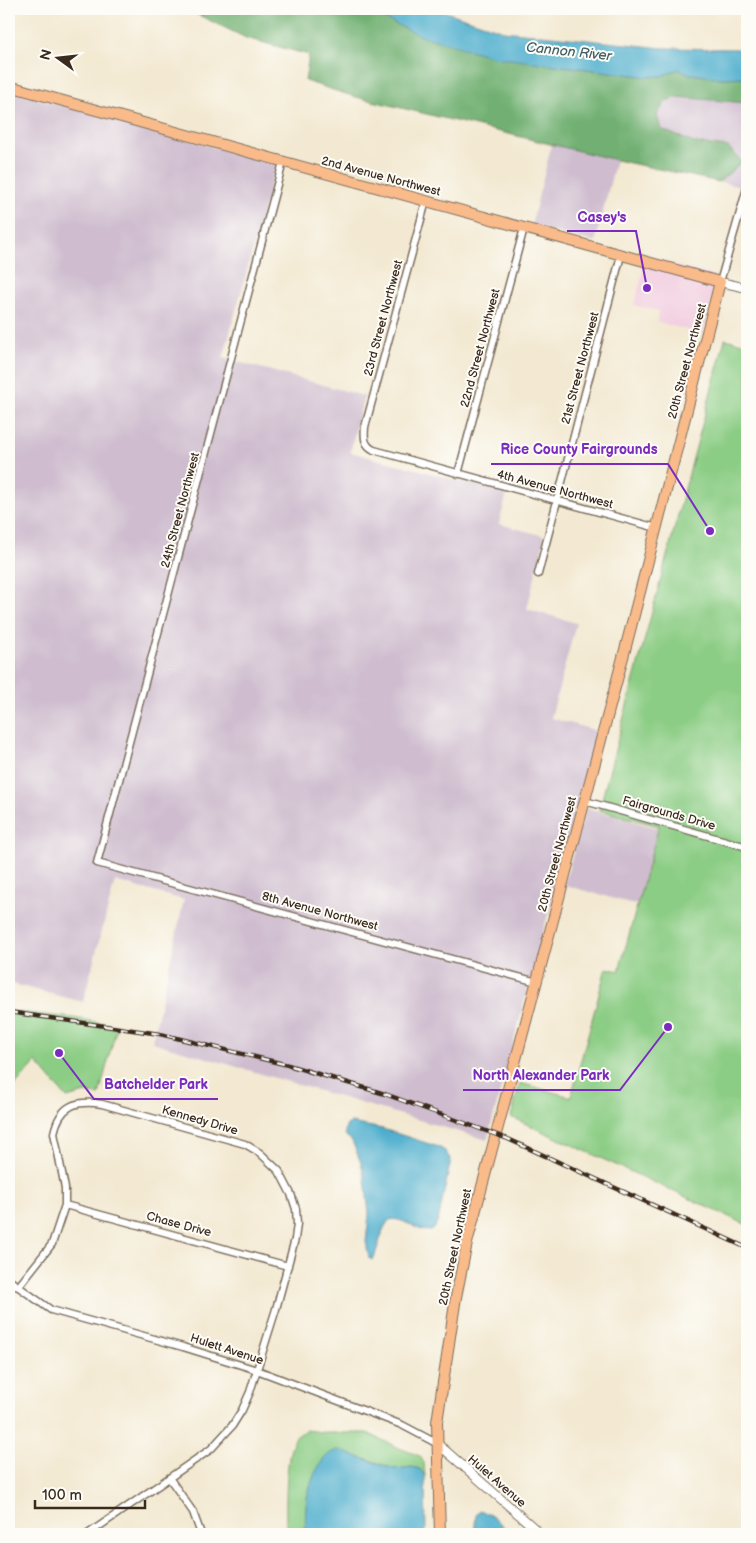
<svg xmlns="http://www.w3.org/2000/svg" width="756" height="1543" viewBox="0 0 756 1543" font-family="'Balsamiq Sans',sans-serif">
  <style>
    .built { fill: #f2cfe1 }
    .industrial { fill: #cfbdcf }
    .green { fill: #8ccd85; stroke: #647c52 }
    .forest { fill: #71b072; stroke: #566d48 }
    .water { fill: #4eaecd; stroke: #446c76 }
    .lines { fill: none; stroke-linecap: round; stroke-linejoin: round }
    .minor-casing { stroke: #7b6d5d; stroke-width: 9 }
    .tertiary-casing { stroke: #7b6d5d; stroke-width: 10 }
    .trunk-casing { stroke: #7b6d5d; stroke-width: 12 }
    .minor { stroke: #fff; stroke-width: 6 }
    .tertiary { stroke: #fff; stroke-width: 8 }
    .trunk { stroke: #fabb8b; stroke-width: 10 }
    .rail-casing { stroke: #3b2a1e; stroke-width: 4.5 }
    .rail { stroke: #fdfcf7; stroke-width: 2.5; stroke-dasharray: 8; stroke-linecap: butt }
    .labels { text-anchor: middle; stroke-width: 4; stroke-linejoin: round; paint-order: stroke }
    .street-label { font-size: 12px; fill: #3b2a1e; stroke: #fdfcf7 }
    .water-label { font-size: 14px; font-style: italic; fill: #435f64; stroke: #fdfcf7 }
    .leader { fill: none; stroke: #7b2cbf; stroke-width: 2 }
    .callout-dot { fill: #7b2cbf; stroke: #fdfcf7; stroke-width: 2 }
    .callout-label { font-size: 14px; text-anchor: middle; font-weight: bold; fill: #7b2cbf; stroke: #fdfcf7; stroke-width: 4; stroke-linejoin: round; paint-order: stroke }
  </style>
  <rect width="100%" height="100%" fill="#fdfcf7"/>
  <filter id="ink" filterUnits="userSpaceOnUse"><feTurbulence type="fractalNoise" baseFrequency=".02" numOctaves="2"/><feDisplacementMap in="SourceGraphic" scale="10" xChannelSelector="R" yChannelSelector="G"/><feConvolveMatrix kernelMatrix="1 2 1 2 8 2 1 2 1" color-interpolation-filters="sRGB"/></filter>
  <filter id="wash" filterUnits="userSpaceOnUse"><feTurbulence type="fractalNoise" baseFrequency=".0096" numOctaves="4" result="noise"/><feDisplacementMap in="SourceGraphic" scale="20" xChannelSelector="R" yChannelSelector="G"/><feGaussianBlur stdDeviation="1.12" result="paint"/><feColorMatrix in="noise" values="0 0 0 0 0 0 0 0 0 0 0 0 0 0 0 0 0 1.4 0 .05"/><feComposite in="paint" operator="in"/></filter>
  <g filter="url(#wash)">
    <rect width="100%" height="100%" fill="#f3e9d2"/>
    <path class="built" d="M 647,258 L 717,277 L 703,334 L 657,322 L 659,311 L 634,305 Z"/>
    <path class="industrial" d="M 9,91 L 276,164 L 223,358 L 364,396 L 350,452 L 507,493 L 499,524 L 545,536 L 527,609 L 576,623 L 551,718 L 597,731 L 487,1140 L 152,1042 L 184,900 L 115,881 L 83,1002 L 9,983 Z
      M 677,97 L 747,103 L 747,188 L 719,182 L 741,162 L 728,147 L 694,143 L 661,129 L 656,115 L 666,101 Z
      M 552,143 L 616,160 L 595,242 L 531,226 Z
      M 586,808 L 658,828 L 637,905 L 564,885 Z"/>
    <path class="green" d="M 725,339 L 747,344 L 747,1225 L 511,1117 L 520,1083 L 571,1097 L 606,968 L 619,971 L 659,826 L 599,810 Z
      M 9,1011 L 74,1018 L 117,1026 L 99,1095 L 85,1093 L 67,1098 L 36,1062 L 9,1093 Z
      M 305,1430 L 330,1433 L 367,1433 L 399,1448 L 420,1456 L 424,1463 L 425,1476 L 420,1469 L 412,1467 L 394,1469 L 373,1461 L 361,1458 L 324,1459 L 310,1486 L 306,1506 L 305,1534 L 286,1534 C 286,1514 284,1452 296,1437 C 298,1435 303,1432 305,1430 Z"/>
    <path class="forest" d="M 186,9 L 364,9 L 372,14 L 550,64 L 648,77 L 662,76 L 678,69 L 690,74 L 722,78 L 747,77 L 747,103 L 677,97 L 666,101 L 657,115 L 661,129 L 694,143 L 728,147 L 742,162 L 719,182 L 616,160 L 352,96 L 305,81 L 309,55 L 246,38 Z"/>
    <path class="water" d="M 364,9 L 437,9 L 504,31 L 663,48 L 747,49 L 747,77 L 722,78 L 690,74 L 678,69 L 662,76 L 648,77 L 494,57 L 419,35 Z
      M 351,1123 L 383,1129 L 439,1147 L 445,1151 L 451,1160 L 438,1221 L 434,1229 L 431,1231 C 415,1232 403,1216 389,1220 L 384,1228 L 374,1258 L 372,1260 L 369,1258 L 366,1242 L 369,1214 L 365,1179 L 361,1163 L 354,1146 L 352,1141 L 345,1135 L 345,1129 L 347,1125 Z
      M 338,1450 L 395,1469 L 412,1467 L 420,1469 L 425,1476 L 426,1534 L 305,1534 C 306,1525 305,1515 306,1506 C 307,1489 319,1453 338,1450 Z
      M 479,1510 C 489,1512 505,1526 510,1534 L 474,1534 L 476,1515 Z"/>
  </g>
  <g filter="url(#ink)">
    <g class="lines">
      <defs>
        <path id="minor" d="M 283,162 L 97,863 L 537,982
          M 426,201 L 365,427 C 364,438 364,445 374,450 L 657,528
          M 720,282 L 747,188
          M 458,474 L 524,228
          M 538,574 L 621,255
          M 585,801 L 747,847
          M 65,1205 L 288,1266
          M 9,1280 L 51,1310 L 183,1347 L 257,1370 L 402,1425 L 438,1444
          M 18,1287 L 52,1244 L 65,1205 L 65,1188 L 54,1133 C 60,1105 76,1100 102,1104 L 245,1144 L 260,1153 L 279,1171 L 291,1194 L 296,1209 L 297,1224 L 295,1239 L 276,1309 L 250,1392 L 242,1410 L 232,1426 L 211,1449 L 88,1534
          M 170,1479 L 193,1512 L 201,1534"/>
        <path id="tertiary" d="M 720,282 L 747,288
          M 438,1444 L 541,1534"/>
        <path id="trunk" d="M 9,86 L 720,282 L 626,646 L 467,1243 L 456,1297 L 437,1422 L 440,1534"/>
      </defs>
      <use href="#minor" class="minor-casing"/>
      <use href="#tertiary" class="tertiary-casing"/>
      <use href="#trunk" class="trunk-casing"/>
      <use href="#minor" class="minor"/>
      <use href="#tertiary" class="tertiary"/>
      <use href="#trunk" class="trunk"/>
      <defs>
        <path id="rail" d="M 9,1012 L 160,1034 L 288,1065 L 385,1094 L 508,1139 L 747,1248"/>
      </defs>
      <use href="#rail" class="rail-casing"/>
      <use href="#rail" class="rail"/>
    </g>
  </g>
  <g class="labels">
    <g class="street-label">
      <text transform="translate(381 176) rotate(15)" y="4">2nd Avenue Northwest</text>
      <text transform="translate(383 318) rotate(-75)" y="4">23rd Street Northwest</text>
      <text transform="translate(480 348) rotate(-75)" y="4">22nd Street Northwest</text>
      <text transform="translate(687 361) rotate(-75)" y="4">20th Street Northwest</text>
      <text transform="translate(580 368) rotate(-75)" y="4">21st Street Northwest</text>
      <text transform="translate(555 489) rotate(15)" y="4">4th Avenue Northwest</text>
      <text transform="translate(180 510) rotate(-75)" y="4">24th Street Northwest</text>
      <text transform="translate(669 813) rotate(16)" y="4">Fairgrounds Drive</text>
      <text transform="translate(557 854) rotate(-75)" y="4">20th Street Northwest</text>
      <text transform="translate(320 911) rotate(15)" y="4">8th Avenue Northwest</text>
      <text transform="translate(200 1120) rotate(16)" y="4">Kennedy Drive</text>
      <text transform="translate(179 1224) rotate(15)" y="4">Chase Drive</text>
      <text transform="translate(455 1247) rotate(-78)" y="4">20th Street Northwest</text>
      <text transform="translate(227 1349) rotate(18)" y="4">Hulett Avenue</text>
      <text transform="translate(497 1481) rotate(41)" y="4">Hulet Avenue</text>
    </g>
    <g class="water-label">
      <text transform="translate(569 51) rotate(6)" y="5">Cannon River</text>
    </g>
  </g>
  <path class="leader" d="M647 288L636 231H567M710 531L668 464H491M668 1027L620 1090H463M59 1053L94 1099H218"/>
  <g class="callout-dot">
    <circle cx="647" cy="288" r="5"/>
    <circle cx="710" cy="531" r="5"/>
    <circle cx="668" cy="1027" r="5"/>
    <circle cx="59" cy="1053" r="5"/>
  </g>
  <g class="callout-label">
    <text x="602" y="222">Casey's</text>
    <text x="579" y="454">Rice County Fairgrounds</text>
    <text x="541" y="1080">North Alexander Park</text>
    <text x="156" y="1089">Batchelder Park</text>
  </g>
  <rect width="756" height="1543" fill="none" stroke="#fdfcf7" stroke-width="30"/>
  <g transform="translate(58 58) rotate(285)" stroke="#fdfcf7" stroke-width="4" paint-order="stroke">
  <path d="M0-4L9 19L0 12L-9 19Z" fill="#3b2a1e"/>
  <text y="-8" font-size="14" font-weight="bold" text-anchor="middle" fill="#3b2a1e">N</text>
  </g>
  <path d="M35 1500v8h110v-8" fill="none" stroke="#3b2a1e" stroke-width="2.5"/>
  <text x="42" y="1500" font-size="15" fill="#3b2a1e" stroke="#fdfcf7" stroke-width="4" paint-order="stroke">100 m</text>
</svg>
